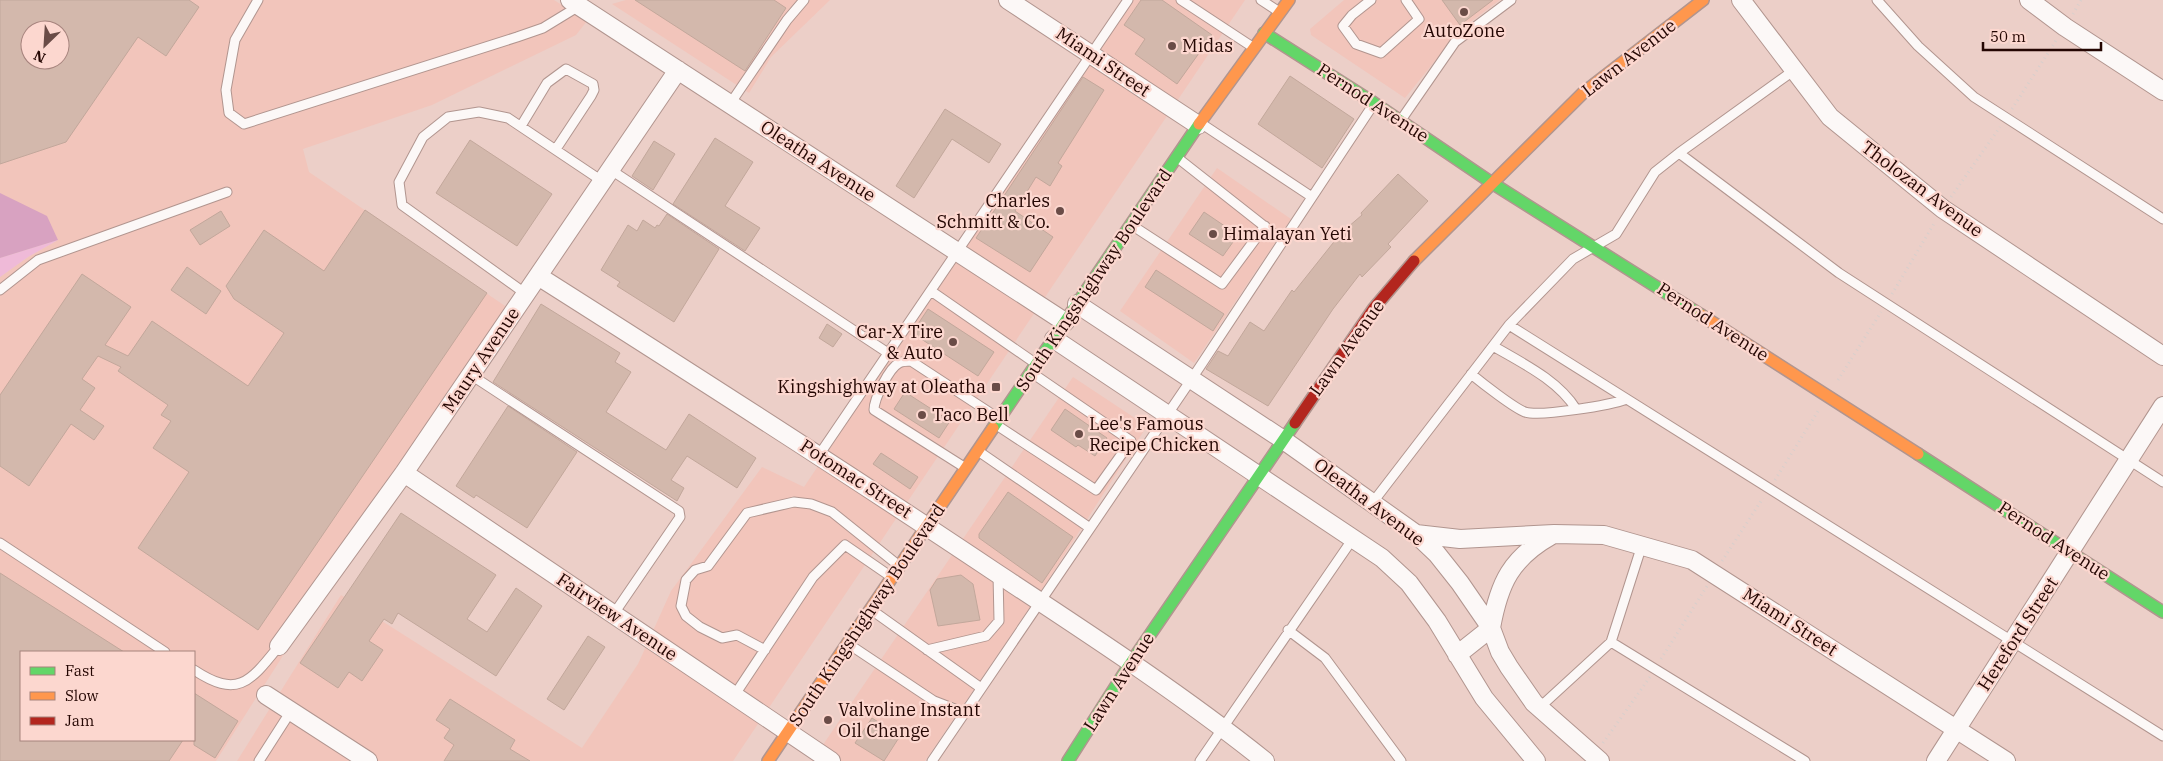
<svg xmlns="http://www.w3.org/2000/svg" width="2163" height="761" viewBox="0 0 2163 761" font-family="'IBM Plex Serif',serif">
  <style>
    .built { fill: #f2c5bb; fill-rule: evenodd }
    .green { fill: #efbad8 }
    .forest { fill: #d8a2c1 }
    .building { fill: #d3b8ac; stroke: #c2a79b; fill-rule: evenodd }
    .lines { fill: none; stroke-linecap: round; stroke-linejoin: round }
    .lane-casing { stroke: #b1958f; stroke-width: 11 }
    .street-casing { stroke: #b1958f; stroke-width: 20 }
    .fast-casing { stroke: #b1958f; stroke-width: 14 }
    .slow-casing { stroke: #b1958f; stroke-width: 14 }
    .jam-casing { stroke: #b1958f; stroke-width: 14 }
    .path { stroke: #d8cfcc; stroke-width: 3; stroke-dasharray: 1 4; stroke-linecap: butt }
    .lane { stroke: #fcf8f7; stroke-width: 9 }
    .street { stroke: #fcf8f7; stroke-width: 18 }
    .fast { stroke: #63d668; stroke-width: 11 }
    .slow { stroke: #ff974d; stroke-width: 11 }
    .jam { stroke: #b3261e; stroke-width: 11 }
    .poi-dot { fill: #6a4c47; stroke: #fcd7cf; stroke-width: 2 }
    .labels { text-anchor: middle; stroke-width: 4.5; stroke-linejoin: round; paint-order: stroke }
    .poi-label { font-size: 18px; fill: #240602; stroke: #fcd7cf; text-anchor: start }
    .street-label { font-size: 18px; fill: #240602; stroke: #fcd7cf }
  </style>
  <rect width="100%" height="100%" fill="#eccfc8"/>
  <path class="built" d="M 0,0 L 554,0 L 587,21 L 576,35 L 432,105 L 303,149 L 309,172 L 508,308 L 271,645 L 284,654 L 216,761 L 0,761 L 0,277 L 28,257 L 58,240 L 0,193 ZM 30,30 L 60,30 L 60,60 L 30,60 ZM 21,652 L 194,652 L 194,740 L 21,740 Z
    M 626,0 L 830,0 L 771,57 L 749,93 L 612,4 Z
    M 1130,0 L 1245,0 L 733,761 L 237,761 L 341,595 L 582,748 L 638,664 L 671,591 L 762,467 L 804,487 Z
    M 1344,0 L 1500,0 L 1460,30 L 1405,98 L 1311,35 L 1310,29 Z
    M 1217,168 L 1291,219 L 1194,363 L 1120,311 Z
    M 1073,377 L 1147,426 L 1043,588 L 925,761 L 812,761 Z"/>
  <path class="green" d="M 58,240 L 28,257 L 0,277 L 0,258 Z"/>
  <path class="forest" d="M 0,193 L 47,216 L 58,240 L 0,258 Z"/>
  <path class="building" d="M 0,0 L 189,0 L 199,7 L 166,56 L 138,37 L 66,142 L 0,164 ZM 30,30 L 60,30 L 60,60 L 30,60 Z
    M 635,0 L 774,0 L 786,8 L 745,71 Z
    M 1141,0 L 1162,0 L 1212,35 L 1177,84 L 1135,54 L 1145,39 L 1124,25 Z
    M 1442,0 L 1493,0 L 1460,25 Z
    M 1290,76 L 1354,119 L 1322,168 L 1258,124 Z
    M 1083,77 L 1104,90 L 1058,163 L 1062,166 L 1050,186 L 1036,177 L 1015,211 L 1053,237 L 1030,272 L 976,238 Z
    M 945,109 L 1001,144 L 989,163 L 952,139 L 914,198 L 896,186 Z
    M 715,138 L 753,162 L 725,206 L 760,228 L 745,251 L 673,204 Z
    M 470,140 L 552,194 L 517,246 L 436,193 Z
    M 654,141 L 675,154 L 653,190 L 632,176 Z
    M 1398,174 L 1428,201 L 1388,244 L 1391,247 L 1362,277 L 1360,274 L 1333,309 L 1268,406 L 1206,369 L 1218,351 L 1228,356 L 1250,322 L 1264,331 L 1292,290 L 1294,292 L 1341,233 L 1362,215 L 1361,213 Z
    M 365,210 L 487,293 L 258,630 L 138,548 L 189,472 L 153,448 L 171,421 L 161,415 L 168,405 L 118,371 L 121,367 L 98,356 L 82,379 L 95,388 L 80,410 L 104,426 L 94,440 L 71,424 L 29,486 L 0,466 L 0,395 L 82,274 L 131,307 L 105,345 L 128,356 L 152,321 L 248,386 L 284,333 L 234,299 L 226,286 L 264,230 L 324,271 Z
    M 221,211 L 230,226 L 200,245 L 190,230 Z
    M 1204,212 L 1238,235 L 1223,256 L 1189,234 Z
    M 667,214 L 719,249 L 674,322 L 617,286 L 620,282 L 601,270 L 628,225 L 637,231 L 643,220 L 655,228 L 657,225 L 659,226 Z
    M 187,267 L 221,291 L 206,314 L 171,290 Z
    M 1156,270 L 1224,314 L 1213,331 L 1145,287 Z
    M 541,304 L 620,353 L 615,362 L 631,372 L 606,412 L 666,450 L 689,414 L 756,458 L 737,488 L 687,456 L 671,480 L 684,488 L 677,501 L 493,382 Z
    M 928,309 L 994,352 L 978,376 L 912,333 Z
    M 827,324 L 842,334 L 833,347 L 819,338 Z
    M 905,392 L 950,421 L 939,438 L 894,409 Z
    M 508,406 L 577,452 L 527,528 L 476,495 L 474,498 L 456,486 Z
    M 1065,409 L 1107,438 L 1095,456 L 1078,445 L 1076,447 L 1051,430 Z
    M 881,453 L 918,477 L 910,489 L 873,464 Z
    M 1008,492 L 1073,537 L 1042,583 L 979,538 L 979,534 Z
    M 401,513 L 496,575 L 467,619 L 487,632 L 516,588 L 542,606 L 496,676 L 398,613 L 392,624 L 384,619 L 369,641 L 383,650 L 362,681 L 349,672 L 338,688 L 300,663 Z
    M 0,573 L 124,652 L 21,652 L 21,740 L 183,740 L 169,761 L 0,761 Z
    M 961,575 L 973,584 L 980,620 L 938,626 L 930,590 L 937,579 Z
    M 588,636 L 605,647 L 564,710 L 547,699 Z
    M 194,693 L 238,721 L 215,758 L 194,745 Z
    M 450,699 L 515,740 L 510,749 L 530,761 L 444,761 L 454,745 L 444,738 L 450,729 L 436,720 Z
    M 872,718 L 900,736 L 884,761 L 855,743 Z"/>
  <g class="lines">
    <defs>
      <path id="lane" d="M 258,0 L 235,40 L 226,90 L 229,113 L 244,124 L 517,37 L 543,28 L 579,6
        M 1181,0 L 1251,46
        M 1261,0 L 1278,11
        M 1371,0 L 1352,15 L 1343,26 L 1356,44 L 1381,53 L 1419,19 L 1406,0
        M 1877,0 L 1918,46 L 1974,97 L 2163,219
        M 730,104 L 787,20 L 804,0
        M 1401,120 L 1455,42 L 1511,0
        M 1202,124 L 1312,197
        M 521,126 L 547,83 L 566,69 L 593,84 L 594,90 L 591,96 L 556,149
        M 1679,153 L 1839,273 L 2163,482
        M 1179,159 L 1283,241
        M 611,170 L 888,353
        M 1133,226 L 1222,284 L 1265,226
        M 0,290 L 38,260 L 227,192
        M 931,291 L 1035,363
        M 526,294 L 402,205 L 399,182 L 423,137 L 448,117 L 479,112 L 508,118 L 602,181
        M 1509,325 L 2163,736
        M 1493,346 C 1522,363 1558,380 1576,409
        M 1471,374 C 1482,383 1514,408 1525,412 C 1540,417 1611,405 1627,399
        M 471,375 L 679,511 L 680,517 L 613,615
        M 998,426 L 1096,490 L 1131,441 L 1032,373
        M 981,453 L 1090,528
        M 819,455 L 1128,0
        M 964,467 L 874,410 C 874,399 889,368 899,363 C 903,361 907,361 911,361 L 998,418
        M 1373,502 L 1509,325 L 1573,259 L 1616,234 L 1655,172 L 1679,153 L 1793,71
        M 0,543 L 165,652
        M 873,611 L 981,688
        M 1288,630 L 1325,658 L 1401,761
        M 1611,642 L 1805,761
        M 850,645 L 934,701 L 965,713
        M 765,650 L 737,635 L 722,638 L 700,627 L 686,616 L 681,606 L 686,580 L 695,570 L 708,566 L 747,513 L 794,502 L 811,504 L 832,512 L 898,565
        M 927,650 L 986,636 L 999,621 L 998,574
        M 194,670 C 238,699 250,682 279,646
        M 734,696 L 813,577 L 845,545 L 890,576
        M 1539,708 L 1611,642 L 1642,545
        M 259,761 L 291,711
        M 932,761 L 1199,368 L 1373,105
        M 1200,761 L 1354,537"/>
      <path id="street" d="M 570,0 L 1065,322
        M 1008,0 L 1198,125
        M 1741,0 L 1830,117 L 1943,209 L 2163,356
        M 2029,0 L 2065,27 L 2163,91
        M 538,276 C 691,373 844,471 995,572 C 1086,632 1180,693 1265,761
        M 1077,304 L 1282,439 L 1416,534 L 1437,554 L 1460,583 L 1491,628 L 1500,652 L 1509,667 L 1534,703 L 1600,761
        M 1054,339 L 1382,558 L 1409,583 L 1437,621 L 1484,698 L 1536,761
        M 404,473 L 831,761
        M 1416,534 L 1460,539 L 1554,534 L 1604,535 L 1692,560 L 2006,761
        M 279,646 L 404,473 L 678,70
        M 1457,655 L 1491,628 C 1499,583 1511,558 1552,535
        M 266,695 L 368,761
        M 1936,761 L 2163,406"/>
      <path id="fast" d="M 1264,33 L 1374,103 L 1492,183 L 1701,315
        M 993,428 L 1199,124
        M 1918,454 L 2163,612
        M 1068,761 L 1130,664 L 1295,423"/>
      <path id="slow" d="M 1199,124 L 1289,0
        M 1414,261 L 1583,93 L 1703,0
        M 1701,315 L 1918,454
        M 768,761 L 993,428"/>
      <path id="jam" d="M 1295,423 L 1374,308 L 1414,261"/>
    </defs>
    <use href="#lane" class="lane-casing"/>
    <use href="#street" class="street-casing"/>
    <use href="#fast" class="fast-casing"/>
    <use href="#slow" class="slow-casing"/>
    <use href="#jam" class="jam-casing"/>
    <path class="path" d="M 2073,14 L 2081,0
      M 2012,109 L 2057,39
      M 1951,197 L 2000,127
      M 1892,294 L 1935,222
      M 1838,380 L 1881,312
      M 1775,480 L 1818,411
      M 1722,561 L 1763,498
      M 1661,659 L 1707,586
      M 1603,743 L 1650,677"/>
    <use href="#lane" class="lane"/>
    <use href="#street" class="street"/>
    <use href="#fast" class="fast"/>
    <use href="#slow" class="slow"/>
    <use href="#jam" class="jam"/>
  </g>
  <g class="poi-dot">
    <circle cx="1464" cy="12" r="5"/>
    <circle cx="1172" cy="46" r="5"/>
    <circle cx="1060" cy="211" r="5"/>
    <circle cx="1213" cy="234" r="5"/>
    <circle cx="953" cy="342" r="5"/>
    <rect x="991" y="382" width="10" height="10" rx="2.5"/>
    <circle cx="922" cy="415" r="5"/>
    <circle cx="1079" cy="434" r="5"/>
    <circle cx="828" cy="720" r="5"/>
  </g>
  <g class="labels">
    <g class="poi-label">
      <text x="1464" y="37" text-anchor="middle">AutoZone</text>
      <text x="1182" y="52">Midas</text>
      <text x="1050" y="207" text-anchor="end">Charles<tspan x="1050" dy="21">Schmitt &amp; Co.</tspan></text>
      <text x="1223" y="240">Himalayan Yeti</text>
      <text x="943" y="338" text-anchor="end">Car-X Tire<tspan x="943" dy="21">&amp; Auto</tspan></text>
      <text x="986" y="393" text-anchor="end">Kingshighway at Oleatha</text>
      <text x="932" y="421">Taco Bell</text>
      <text x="1089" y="430">Lee's Famous<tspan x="1089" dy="21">Recipe Chicken</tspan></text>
      <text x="838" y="716">Valvoline Instant<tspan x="838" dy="21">Oil Change</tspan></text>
    </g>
    <g class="street-label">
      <text transform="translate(1629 58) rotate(-38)" y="6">Lawn Avenue</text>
      <text transform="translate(1103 62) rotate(34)" y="6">Miami Street</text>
      <text transform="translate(1373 103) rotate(33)" y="6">Pernod Avenue</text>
      <text transform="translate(818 161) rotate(33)" y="6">Oleatha Avenue</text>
      <text transform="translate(1922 189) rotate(37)" y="6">Tholozan Avenue</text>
      <text transform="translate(1094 280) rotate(-56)" y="6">South Kingshighway Boulevard</text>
      <text transform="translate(1713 322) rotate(33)" y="6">Pernod Avenue</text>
      <text transform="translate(1347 348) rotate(-54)" y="6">Lawn Avenue</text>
      <text transform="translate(481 360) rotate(-56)" y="6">Maury Avenue</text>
      <text transform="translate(856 479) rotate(33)" y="6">Potomac Street</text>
      <text transform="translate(1369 502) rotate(37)" y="6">Oleatha Avenue</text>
      <text transform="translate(2054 541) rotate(33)" y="6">Pernod Avenue</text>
      <text transform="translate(867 615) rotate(-56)" y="6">South Kingshighway Boulevard</text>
      <text transform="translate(617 617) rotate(34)" y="6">Fairview Avenue</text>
      <text transform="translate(1790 622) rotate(33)" y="6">Miami Street</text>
      <text transform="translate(2018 634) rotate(-57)" y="6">Hereford Street</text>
      <text transform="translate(1119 682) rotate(-57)" y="6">Lawn Avenue</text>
    </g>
  </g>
  <rect x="20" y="651" width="175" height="90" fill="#fcd7cf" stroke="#a6837d"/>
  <rect x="30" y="667" width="25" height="8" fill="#63d668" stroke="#a6837d"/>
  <text x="65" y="676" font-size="15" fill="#240602">Fast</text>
  <rect x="30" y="692" width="25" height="8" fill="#ff974d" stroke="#a6837d"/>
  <text x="65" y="701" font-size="15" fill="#240602">Slow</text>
  <rect x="30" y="717" width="25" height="8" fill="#b3261e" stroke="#a6837d"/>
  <text x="65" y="726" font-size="15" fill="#240602">Jam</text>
  <g transform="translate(45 45) rotate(205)"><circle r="24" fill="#fcd7cf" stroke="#a6837d"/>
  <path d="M0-4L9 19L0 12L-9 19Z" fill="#6a4c47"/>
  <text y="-8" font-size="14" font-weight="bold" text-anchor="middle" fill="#240602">N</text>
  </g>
  <path d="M1983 42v8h118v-8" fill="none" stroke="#240602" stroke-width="2.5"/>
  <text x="1990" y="42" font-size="15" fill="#240602" stroke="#fcd7cf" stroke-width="4" paint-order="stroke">50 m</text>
</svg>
